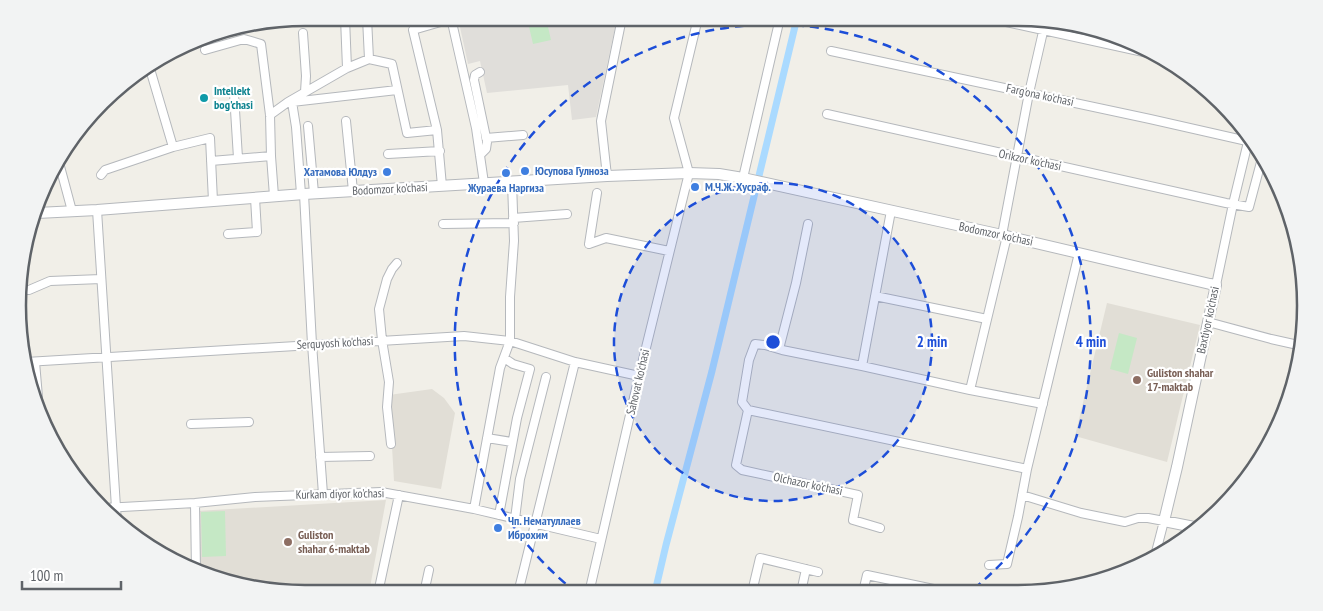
<svg xmlns="http://www.w3.org/2000/svg" width="1323" height="611" viewBox="0 0 1323 611" font-family="'PT Sans Narrow',sans-serif">
  <style>
    .industrial { fill: #e0deda }
    .education { fill: #e1ded6 }
    .green { fill: #c5e8c5 }
    .lines { fill: none; stroke-linecap: round; stroke-linejoin: round }
    .canal { stroke: #aadaff; stroke-width: 7 }
    .minor-casing { stroke: #b5b8bc; stroke-width: 10 }
    .tertiary-casing { stroke: #b5b8bc; stroke-width: 12 }
    .minor { stroke: #fff; stroke-width: 8 }
    .tertiary { stroke: #fff; stroke-width: 10 }
    .ring { fill: none; stroke: #1d4ed8; stroke-width: 2.5; stroke-dasharray: 9 6 }
    .culture-dot { fill: #0f9aa8; stroke: #fff; stroke-width: 2 }
    .shop-dot { fill: #3f7fe0; stroke: #fff; stroke-width: 2 }
    .education-dot { fill: #8d6e63; stroke: #fff; stroke-width: 2 }
    .labels { text-anchor: middle; stroke-width: 4.5; stroke-linejoin: round; paint-order: stroke }
    .culture-label { font-size: 12px; font-weight: bold; fill: #0d838f; stroke: #fff; text-anchor: start }
    .street-label { font-size: 12px; fill: #5f6368; stroke: #fff }
    .shop-label { font-size: 12px; font-weight: bold; fill: #366cbe; stroke: #fff; text-anchor: start }
    .education-label { font-size: 12px; font-weight: bold; fill: #785e54; stroke: #fff; text-anchor: start }
    .rim { fill: none; stroke: #5f6368; stroke-width: 2.5 }
    .centre { fill: #1d4ed8; stroke: #fff; stroke-width: 2.5 }
    .ring-label { font-size: 15px; text-anchor: middle; font-weight: bold; fill: #1d4ed8; stroke: #fff; stroke-width: 4.5; stroke-linejoin: round; paint-order: stroke }
  </style>
  <rect width="100%" height="100%" fill="#f1efe8"/>
  <path class="industrial" d="M 458,18 L 617,18 L 596,117 L 572,120 L 568,85 L 487,93 L 480,61 L 468,64 Z"/>
  <path class="education" d="M 1107,303 L 1200,325 L 1167,462 L 1075,436 Z
    M 432,389 L 444,398 L 455,413 L 441,489 L 394,481 L 389,395 Z
    M 386,500 L 369,593 L 305,593 L 198,572 L 196,511 Z"/>
  <path class="green" d="M 527,18 L 546,18 L 551,40 L 533,44 Z
    M 1119,333 L 1137,338 L 1128,374 L 1110,369 Z
    M 225,511 L 226,556 L 202,557 L 201,512 Z"/>
  <g class="lines">
    <path class="canal" d="M 655,592 L 666,545 L 712,371 L 797,18"/>
    <defs>
      <path id="minor" d="M 345,18 L 347,68
        M 367,18 L 369,59
        M 451,18 L 476,128 L 484,183
        M 988,18 L 1148,53
        M 303,33 L 306,76 L 305,92
        M 205,50 L 244,39 L 261,44 L 270,115 L 271,156 L 274,196
        M 831,51 L 1150,119 L 1247,141
        M 150,69 L 173,147
        M 480,72 L 475,75 L 474,80 L 487,142 L 486,149 L 480,155
        M 234,94 L 238,158
        M 292,102 L 397,90
        M 292,102 L 296,127 L 301,194
        M 827,114 L 1226,203 L 1249,207 L 1261,162
        M 270,115 L 288,102 L 347,68 L 369,59 L 392,64 L 407,133 L 437,130 L 442,186
        M 346,121 L 353,191
        M 308,126 L 314,193
        M 437,130 L 413,30 L 451,19
        M 486,138 L 523,135
        M 388,154 L 440,151
        M 58,159 L 72,211
        M 211,161 L 271,156
        M 101,175 L 105,170 L 173,147 L 210,138 L 213,201
        M 607,176 L 601,121 L 622,18
        M 743,178 L 780,18
        M 304,194 L 312,344 L 323,494
        M 97,210 L 117,523
        M 513,218 L 567,214
        M 443,224 L 514,223
        M 228,234 L 257,232 L 255,198
        M 1002,235 L 1029,93 L 1045,23
        M 589,244 L 606,238 L 669,251
        M 589,244 L 597,193
        M 1216,285 L 1233,204 L 1248,142
        M 22,290 L 29,290 L 50,281 L 101,279
        M 875,296 L 987,319
        M 1208,322 L 1271,339 L 1298,345
        M 779,349 L 796,283 L 808,224
        M 26,362 L 464,336 L 510,341 L 575,362 L 639,376
        M 35,362 L 38,397
        M 862,366 L 891,211
        M 970,390 L 1007,236
        M 748,410 L 742,402 L 749,360 L 755,344 L 765,345 L 782,350 L 862,366 L 970,390 L 1043,404
        M 748,410 L 1027,469
        M 748,410 L 736,465 L 742,470 L 858,495 L 853,520 L 880,528
        M 191,424 L 249,422
        M 487,438 L 512,442
        M 391,444 L 387,407 L 389,382 L 382,340 L 379,309 L 387,279 L 392,269 L 397,263
        M 320,457 L 370,456
        M 1022,495 L 1081,513 L 1125,522 L 1138,518 L 1148,518 L 1164,521 L 1155,556
        M 195,503 L 196,572
        M 104,508 L 195,503 L 255,497 L 381,492 L 474,509 L 601,539
        M 474,509 L 500,368 L 510,341 L 510,297 L 514,241 L 512,182
        M 499,515 L 517,418 L 530,369 L 513,364 L 504,358
        M 515,519 L 520,479 L 546,377
        M 989,565 L 1007,564 L 1018,517 L 1027,469 L 1079,253
        M 752,592 L 760,558 L 818,572
        M 801,592 L 806,569
        M 863,592 L 867,575 L 943,591
        M 378,593 L 399,495
        M 424,593 L 429,570
        M 518,593 L 575,362
        M 589,593 L 639,376 L 689,173 L 674,118 L 698,18"/>
      <path id="tertiary" d="M 37,213 L 97,210 L 304,194 L 607,176 L 689,173 L 719,174 L 743,178 L 1002,235 L 1210,284 L 1216,285 L 1177,467 L 1164,521 L 1199,528"/>
    </defs>
    <use href="#minor" class="minor-casing"/>
    <use href="#tertiary" class="tertiary-casing"/>
    <use href="#minor" class="minor"/>
    <use href="#tertiary" class="tertiary"/>
  </g>
  <circle cx="773" cy="342" r="159" fill="#1d4ed8" fill-opacity=".12"/>
  <g class="ring">
    <circle cx="773" cy="342" r="159"/>
    <path d="M577 593A318 318 0 1 1 971 591"/>
  </g>
  <circle class="culture-dot" cx="204" cy="98" r="5"/>
  <g class="shop-dot">
    <circle cx="525" cy="171" r="5"/>
    <circle cx="387" cy="172" r="5"/>
    <circle cx="506" cy="173" r="5"/>
    <circle cx="695" cy="187" r="5"/>
    <circle cx="498" cy="528" r="5"/>
  </g>
  <g class="education-dot">
    <circle cx="1137" cy="380" r="5"/>
    <circle cx="288" cy="542" r="5"/>
  </g>
  <g class="labels">
    <g class="culture-label">
      <text x="214" y="95">Intellekt<tspan x="214" dy="14">bog'chasi</tspan></text>
    </g>
    <g class="street-label">
      <text transform="translate(1040 95) rotate(12)" y="4">Farg'ona ko'chasi</text>
      <text transform="translate(1030 160) rotate(12)" y="4">Orikzor ko'chasi</text>
      <text transform="translate(390 189) rotate(-3)" y="4">Bodomzor ko'chasi</text>
      <text transform="translate(996 234) rotate(12)" y="4">Bodomzor ko'chasi</text>
      <text transform="translate(1208 320) rotate(-78)" y="4">Baxtiyor ko'chasi</text>
      <text transform="translate(335 343) rotate(-3)" y="4">Serquyosh ko'chasi</text>
      <text transform="translate(638 382) rotate(-77)" y="4">Sahovat ko'chasi</text>
      <text transform="translate(808 484) rotate(12)" y="4">Olchazor ko'chasi</text>
      <text transform="translate(340 494) rotate(-1)" y="4">Kurkam diyor ko'chasi</text>
    </g>
    <g class="shop-label">
      <text x="535" y="175">Юсупова Гулноза</text>
      <text x="377" y="176" text-anchor="end">Хатамова Юлдуз</text>
      <text x="705" y="191">М.Ч.Ж. Хусраф.</text>
      <text x="506" y="192" text-anchor="middle">Жураева Наргиза</text>
      <text x="508" y="525">Чп. Нематуллаев<tspan x="508" dy="14">Иброхим</tspan></text>
    </g>
    <g class="education-label">
      <text x="1147" y="377">Guliston shahar<tspan x="1147" dy="14">17-maktab</tspan></text>
      <text x="298" y="539">Guliston<tspan x="298" dy="14">shahar 6-maktab</tspan></text>
    </g>
  </g>
  <path d="M0 0H1323V611H0ZM305 26H1018A279 279 0 0 1 1297 305V306A279 279 0 0 1 1018 585H305A279 279 0 0 1 26 306V305A279 279 0 0 1 305 26Z" fill="#f2f3f3" fill-rule="evenodd"/>
  <path class="rim" d="M305 26H1018A279 279 0 0 1 1297 305V306A279 279 0 0 1 1018 585H305A279 279 0 0 1 26 306V305A279 279 0 0 1 305 26Z"/>
  <circle cx="773" cy="342" r="8" class="centre"/>
  <g class="ring-label">
    <text x="932" y="347">2 min</text>
    <text x="1091" y="347">4 min</text>
  </g>
  <path d="M22 581v8h99v-8" fill="none" stroke="#5f6368" stroke-width="2.5"/>
  <text x="30" y="581" font-size="15" fill="#5f6368" stroke="#ffffff" stroke-width="4" paint-order="stroke">100 m</text>
</svg>
